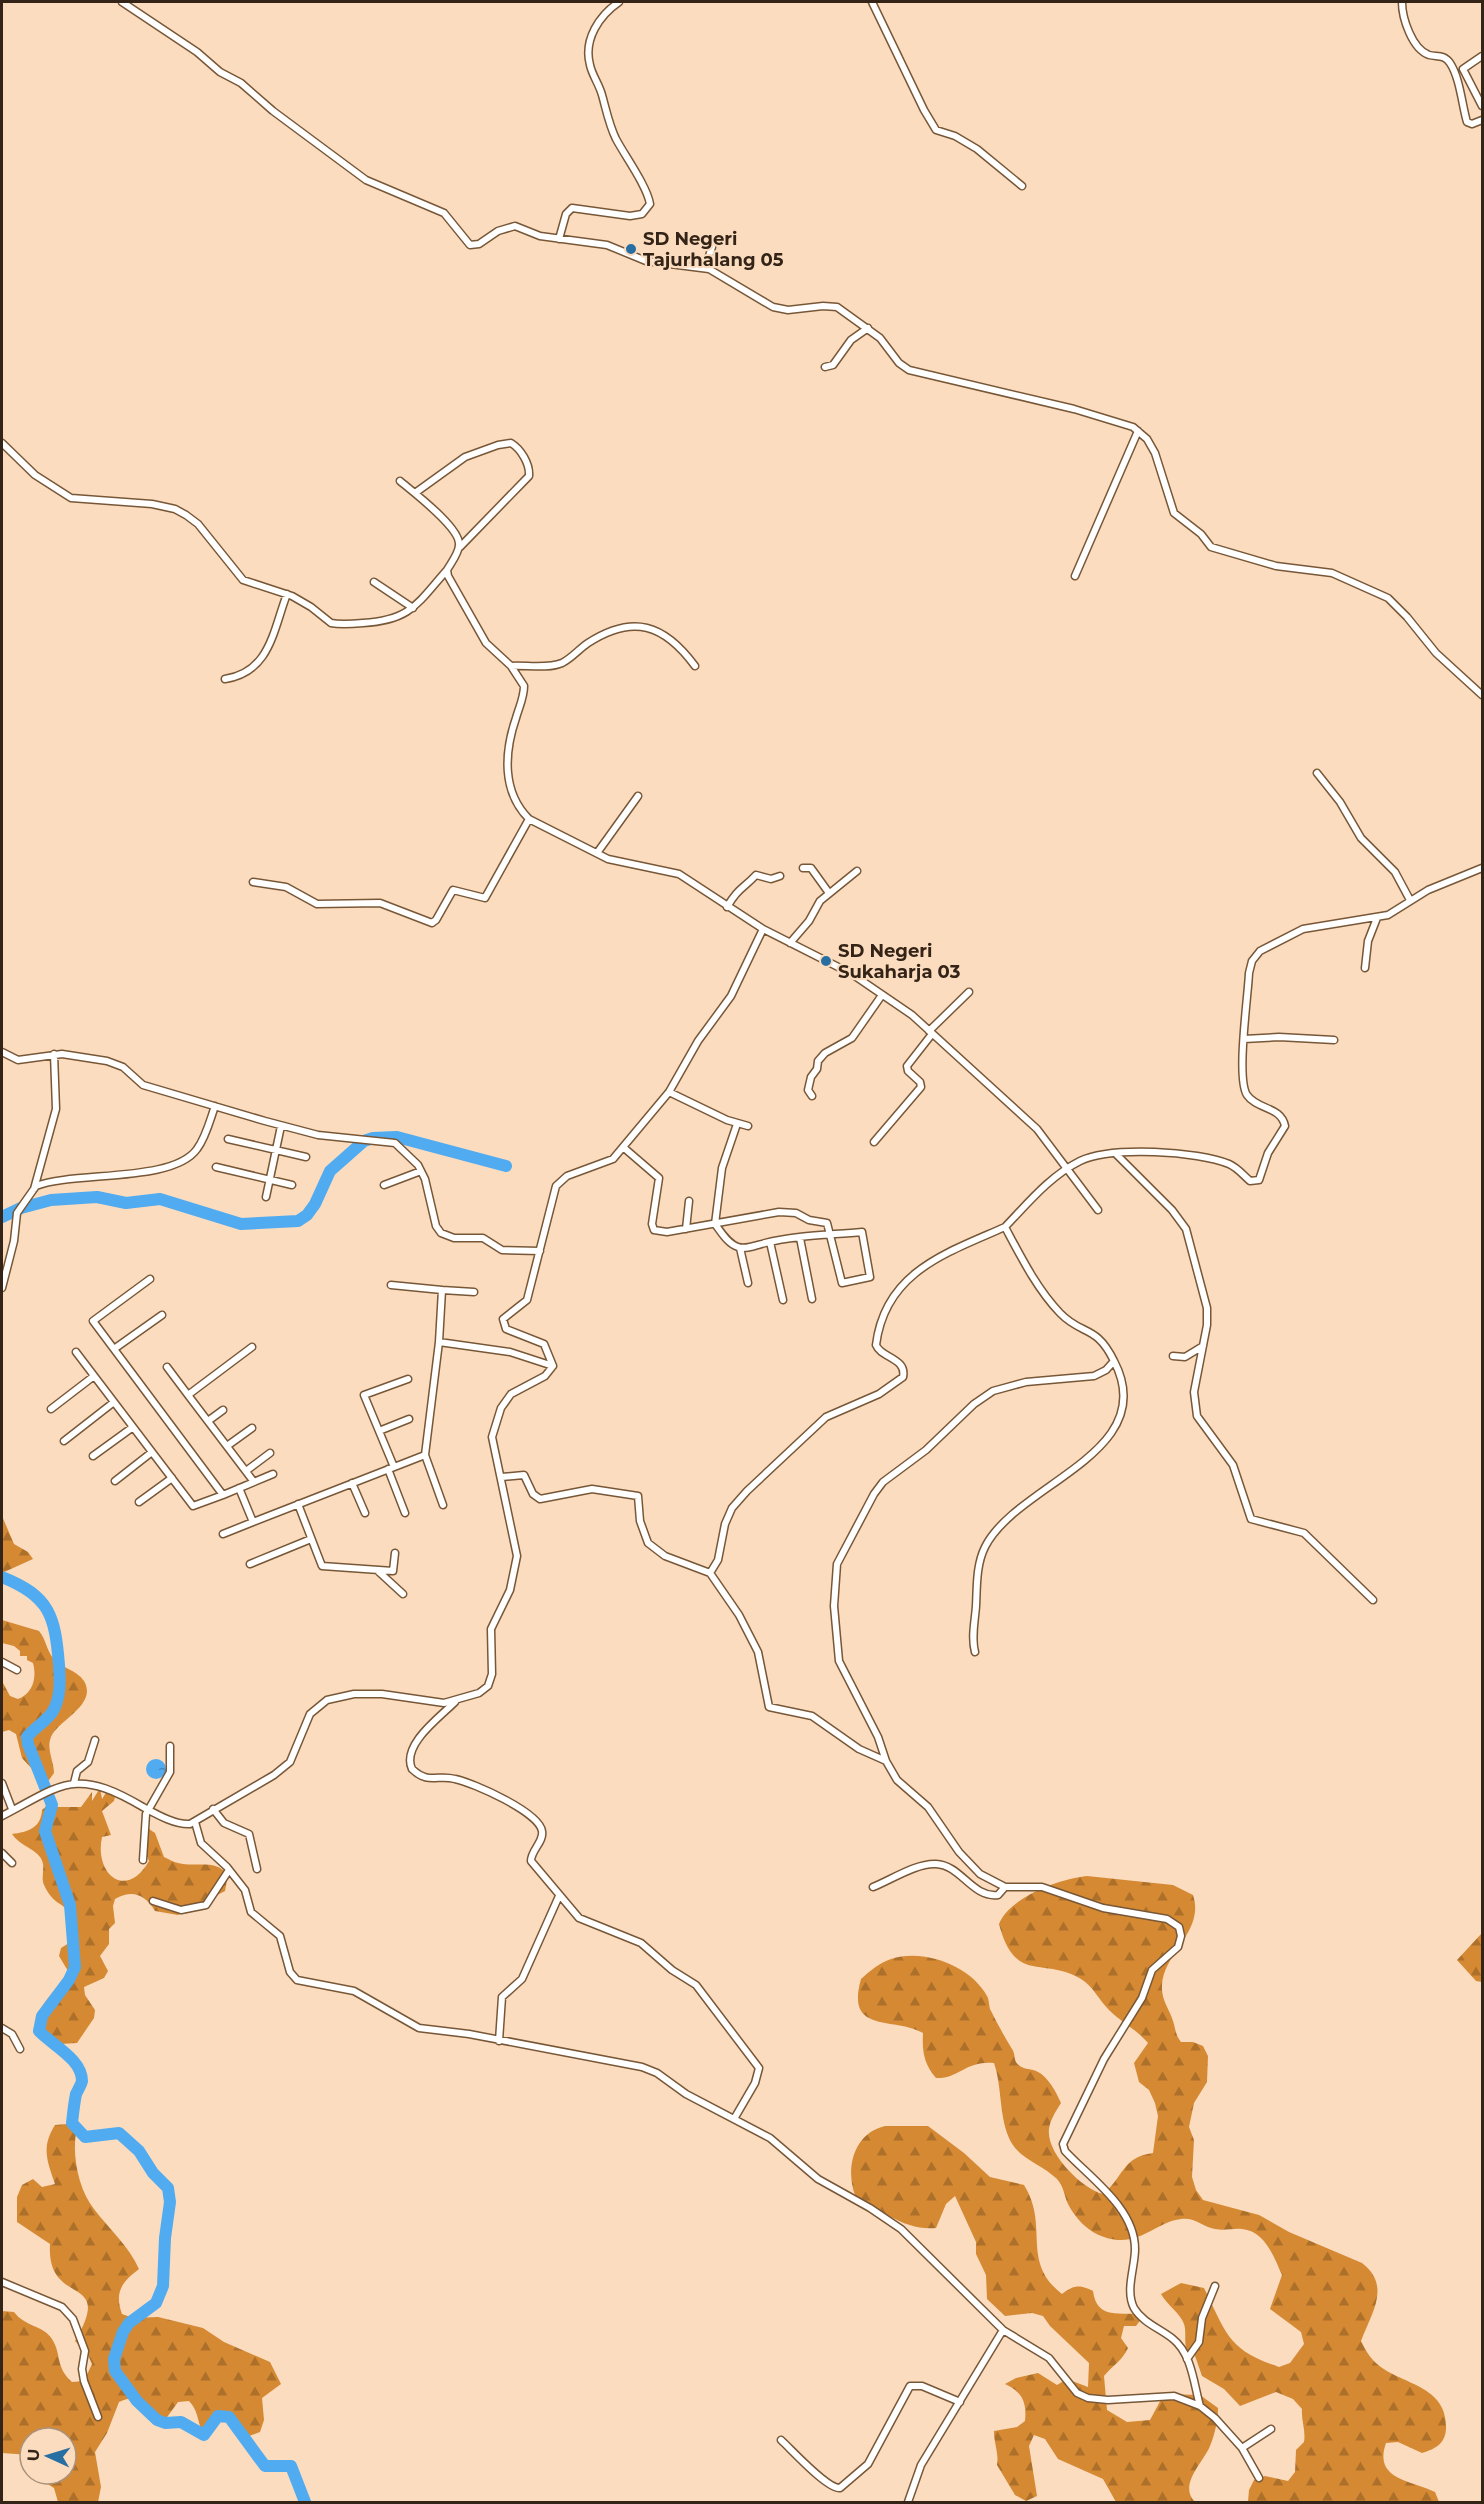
<svg xmlns="http://www.w3.org/2000/svg" width="1484" height="2504" viewBox="0 0 1484 2504" font-family="Montserrat,sans-serif">
  <style>
    .forest { fill: url(#forest-firs) }
    .water { fill: url(#water-ripples) }
    .lines { fill: none; stroke-linecap: round; stroke-linejoin: round }
    .river { stroke: #50abf1; stroke-width: 12 }
    .street-casing { stroke: #785737; stroke-width: 9 }
    .street { stroke: #fff; stroke-width: 6 }
    .poi-dot { fill: #276ea2; stroke: #fbdcbf; stroke-width: 2 }
    .labels { text-anchor: middle; stroke-width: 4.5; stroke-linejoin: round; paint-order: stroke }
    .poi-label { font-size: 18px; font-weight: bold; fill: #332417; stroke: #fbdcbf; text-anchor: start }
  </style>
  <defs>
    <pattern id="forest-firs" width="22" height="20" patternUnits="userSpaceOnUse" patternTransform="scale(1.5)"><rect width="22" height="20" fill="#d58933"/><path d="M5 1l3.5 6h-7zM16 11l3.5 6h-7z" fill="#ad702a"/></pattern>
    <pattern id="water-ripples" width="26" height="14" patternUnits="userSpaceOnUse" patternTransform="scale(1.5)"><rect width="26" height="14" fill="#50abf1"/><path d="M2 4q2-2 4 0t4 0M15 11q2-2 4 0t4 0" fill="none" stroke="#438bc2"/></pattern>
  </defs>
  <rect width="100%" height="100%" fill="#fbdcbf"/>
  <path class="forest" d="M 2,1516 L 14,1544 L 28,1552 L 33,1559 L 2,1573 Z
    M 2,1620 L 39,1631 C 46,1639 47,1652 54,1659 C 61,1668 77,1670 84,1681 C 98,1705 58,1720 51,1737 C 46,1749 54,1761 54,1773 L 49,1780 L 44,1782 L 22,1758 L 16,1734 L 9,1730 L 2,1732 L 2,1681 L 10,1696 L 18,1699 C 33,1693 37,1678 33,1663 L 27,1660 L 27,1656 L 20,1656 L 20,1651 L 14,1646 L 2,1643 Z
    M 100,1788 L 102,1799 L 109,1788 L 116,1793 L 114,1801 L 102,1811 L 111,1835 L 102,1837 C 94,1874 126,1901 149,1861 L 143,1846 L 146,1829 L 149,1829 L 155,1833 L 164,1857 C 169,1859 173,1862 178,1863 C 196,1868 215,1858 228,1875 L 225,1891 L 178,1915 L 155,1911 C 145,1895 133,1889 115,1899 L 113,1906 L 115,1923 L 109,1929 L 109,1944 L 100,1956 L 108,1971 L 104,1978 L 84,1987 L 85,1995 L 95,2010 L 94,2018 L 77,2043 L 61,2044 L 40,2033 C 32,2003 57,1995 68,1971 L 59,1956 L 61,1948 L 69,1943 C 75,1893 58,1916 44,1885 C 40,1876 47,1866 40,1857 C 32,1847 19,1845 12,1834 C 28,1832 41,1828 42,1810 L 49,1804 L 58,1807 L 81,1807 L 92,1792 L 92,1801 Z
    M 1087,1876 L 1173,1885 L 1193,1895 C 1205,1931 1164,1952 1162,1985 C 1161,2000 1169,2008 1173,2021 C 1176,2030 1175,2034 1181,2042 L 1193,2042 L 1203,2046 L 1208,2056 L 1207,2082 L 1194,2103 L 1189,2127 L 1194,2140 L 1192,2177 L 1196,2190 L 1203,2200 L 1259,2215 L 1289,2232 L 1362,2263 C 1392,2286 1371,2314 1361,2341 C 1364,2347 1368,2355 1373,2360 C 1395,2385 1448,2382 1446,2429 C 1445,2444 1435,2449 1422,2453 L 1398,2442 L 1386,2443 C 1373,2480 1411,2480 1435,2492 L 1439,2502 L 1248,2502 L 1249,2490 L 1254,2480 L 1265,2476 L 1288,2481 L 1295,2472 L 1296,2450 L 1304,2442 C 1306,2430 1301,2421 1302,2409 L 1293,2399 L 1276,2392 L 1240,2406 L 1224,2389 L 1202,2376 L 1194,2353 L 1188,2353 C 1183,2344 1187,2333 1184,2324 C 1180,2313 1167,2305 1161,2294 L 1181,2283 L 1204,2288 C 1226,2332 1227,2350 1279,2367 L 1290,2363 L 1304,2344 L 1301,2332 L 1270,2309 L 1282,2275 C 1274,2257 1265,2231 1242,2229 C 1233,2228 1225,2231 1215,2229 C 1203,2227 1195,2217 1181,2219 C 1155,2222 1138,2249 1104,2237 C 1088,2232 1075,2218 1068,2204 C 1064,2195 1064,2187 1057,2179 C 1042,2164 1018,2159 1009,2138 C 999,2115 1002,2086 994,2063 C 966,2060 959,2079 936,2078 C 924,2064 922,2052 923,2033 C 895,2016 845,2035 861,1979 C 870,1971 879,1963 891,1959 C 924,1948 971,1966 987,1996 C 989,1999 989,2005 990,2009 C 997,2023 1004,2036 1012,2049 C 1015,2053 1014,2058 1016,2062 C 1021,2070 1029,2068 1036,2071 C 1048,2076 1056,2092 1061,2103 C 1056,2111 1050,2120 1049,2129 C 1046,2153 1081,2188 1103,2194 C 1124,2177 1122,2157 1153,2153 L 1158,2116 L 1155,2103 L 1149,2090 L 1139,2082 L 1134,2063 L 1148,2043 C 1136,2029 1121,2022 1109,2010 C 1099,2000 1093,1986 1081,1979 C 1043,1956 1015,1985 999,1924 C 1010,1897 1059,1879 1087,1876 Z
    M 1482,1933 L 1482,1982 L 1476,1981 L 1457,1960 Z
    M 67,2124 L 76,2133 C 72,2157 79,2190 94,2209 C 109,2229 129,2246 139,2269 C 122,2282 114,2292 122,2314 L 133,2318 L 158,2317 L 203,2328 L 224,2342 L 270,2362 L 281,2384 L 262,2398 L 264,2420 L 260,2432 L 249,2436 C 238,2420 235,2412 214,2412 L 202,2431 C 197,2420 198,2410 189,2401 L 178,2402 L 165,2420 C 148,2407 144,2390 119,2402 L 107,2433 L 95,2452 L 101,2487 L 98,2502 L 58,2502 L 54,2488 L 33,2475 L 66,2474 L 66,2438 L 30,2438 L 30,2455 L 2,2453 L 2,2311 L 14,2312 C 25,2327 43,2325 52,2339 C 62,2355 55,2367 72,2382 L 84,2381 L 92,2364 L 87,2353 L 75,2341 C 116,2272 46,2309 50,2244 L 17,2222 L 17,2197 L 22,2185 L 33,2179 L 42,2187 L 55,2184 C 47,2161 41,2147 55,2125 Z
    M 885,2126 L 928,2126 L 964,2153 L 990,2177 L 1024,2185 C 1050,2227 1020,2261 1062,2294 C 1073,2285 1080,2284 1093,2291 C 1097,2321 1120,2311 1144,2315 L 1136,2326 L 1124,2326 L 1121,2338 L 1128,2348 C 1122,2361 1113,2365 1104,2376 L 1107,2410 L 1127,2422 L 1150,2420 L 1164,2394 L 1200,2395 L 1218,2408 C 1218,2420 1215,2434 1210,2446 C 1203,2463 1178,2485 1195,2502 L 1116,2502 L 1103,2479 L 1058,2459 L 1045,2439 L 1034,2435 L 1029,2446 L 1037,2496 L 1026,2501 L 1015,2495 L 997,2465 C 999,2453 994,2444 994,2431 L 1017,2427 L 1025,2421 C 1027,2402 1022,2392 1005,2384 L 1016,2378 L 1038,2373 L 1057,2385 L 1067,2379 L 1088,2387 L 1089,2363 L 1050,2326 L 1043,2316 L 1032,2313 L 1005,2316 L 987,2299 L 986,2275 L 976,2254 L 976,2242 L 955,2196 L 946,2204 L 936,2228 C 905,2231 881,2210 855,2195 C 845,2168 854,2133 885,2126 Z"/>
  <path class="water" d="M146 1769a10 10 0 1 1 20 0a10 10 0 1 1-20 0Z"/>
  <g class="lines">
    <path class="river" d="M 2,1217 L 21,1208 L 51,1200 L 97,1197 L 126,1203 L 160,1199 L 241,1224 L 298,1221 L 307,1215 L 315,1204 L 330,1171 L 364,1141 L 373,1138 L 397,1137 L 506,1166
      M 2,1577 C 50,1596 55,1616 59,1665 C 60,1680 61,1697 53,1711 C 47,1721 35,1727 27,1737 L 28,1744 L 52,1805 L 45,1831 L 70,1905 L 75,1967 L 69,1980 L 42,2016 L 39,2031 C 52,2045 82,2059 82,2081 C 81,2085 78,2090 76,2094 C 74,2104 73,2114 72,2123 L 85,2137 L 119,2133 L 139,2151 L 153,2173 L 168,2188 L 170,2202 L 165,2238 L 163,2286 L 156,2303 L 129,2323 L 123,2332 L 114,2359 L 115,2371 L 137,2401 L 157,2420 L 165,2423 L 181,2422 L 204,2435 L 218,2416 L 229,2417 L 265,2466 L 291,2466 L 305,2502"/>
    <defs>
      <path id="street" d="M 122,2 L 197,52 L 220,72 L 241,83 L 273,111 L 366,180 L 444,213 L 470,245 L 479,244 L 498,231 L 515,226 L 540,236 L 607,245 L 646,261 L 709,269 L 773,307 L 788,310 L 823,306 L 837,307 L 880,338 L 899,363 L 909,370 L 1074,409 L 1133,427 L 1147,439 L 1155,453 L 1174,513 L 1201,534 L 1211,547 L 1276,566 L 1332,573 L 1388,598 L 1407,617 L 1436,653 L 1482,695
        M 872,2 L 924,110 L 936,130 L 955,136 L 977,149 L 1022,186
        M 1402,2 C 1402,18 1412,49 1429,55 C 1437,57 1444,54 1450,63 C 1460,78 1462,105 1467,122 L 1472,124 L 1482,120
        M 1482,56 L 1463,69 L 1482,106
        M 559,239 L 566,214 L 572,208 L 630,216 L 642,214 L 650,204 C 647,186 625,156 616,139 C 609,125 606,109 602,95 C 599,84 592,75 590,65 C 583,39 600,15 619,2
        M 698,266 L 708,259 L 712,247
        M 825,367 L 833,365 L 851,340 L 868,328
        M 2,443 L 35,475 L 71,498 L 152,504 L 175,509 L 186,515 L 198,524 L 243,580 L 292,596 L 311,607 L 331,623 C 341,625 352,624 363,623 C 411,620 417,604 447,570
        M 400,481 C 413,492 461,528 459,545 C 459,553 451,563 447,570 L 448,576 L 486,643 L 511,666 L 524,686 C 524,698 519,707 516,718 C 504,753 502,792 529,819 L 608,859 L 679,874 L 763,929
        M 415,493 L 465,457 L 498,445 L 511,443 C 521,449 530,464 529,476 L 460,547
        M 1075,576 L 1138,431
        M 374,582 L 413,608
        M 511,666 C 526,665 548,669 562,663 C 572,658 579,649 588,643 C 633,614 664,624 695,666
        M 225,679 C 270,672 273,631 287,594
        M 1317,773 L 1340,802 L 1361,838 L 1395,872 L 1410,900
        M 597,853 L 638,796
        M 803,868 L 811,868 L 829,893
        M 253,882 L 286,887 L 317,904 L 380,903 L 432,923 L 436,920 L 453,890 L 485,898 L 529,819
        M 727,907 C 738,888 743,889 756,875 L 771,879 L 780,876
        M 790,943 L 809,921 L 820,901 L 857,871
        M 1365,968 L 1368,941 L 1377,918
        M 929,1031 L 969,992
        M 1244,1039 L 1279,1037 L 1334,1040
        M 2,1052 L 18,1060 L 62,1054 L 107,1061 L 123,1067 L 143,1085 L 265,1121 L 318,1135 L 395,1143 L 418,1165 L 425,1179 L 436,1226 L 441,1233 L 454,1238 L 483,1238 L 502,1250 L 540,1251
        M 669,1092 L 727,1120 L 748,1126
        M 812,1096 L 808,1090 L 811,1077 L 817,1069 L 818,1061 L 825,1053 L 852,1038 L 882,995
        M 228,1139 L 306,1157
        M 874,1142 L 921,1087 L 920,1082 L 908,1071 L 907,1066 L 932,1034
        M 623,1147 L 659,1178 L 652,1224 L 654,1230 L 667,1232 L 779,1212 L 796,1213 L 809,1220 L 827,1223 L 842,1283 L 870,1277 L 862,1232 C 830,1235 796,1235 765,1243 C 757,1245 745,1250 738,1247 C 728,1244 721,1232 715,1224 L 722,1168 L 737,1124
        M 1116,1154 L 1172,1210 L 1186,1229 L 1207,1308 L 1207,1325 L 1194,1392 L 1197,1416 L 1233,1465 L 1251,1519 L 1304,1533 L 1373,1600
        M 216,1167 L 292,1185
        M 384,1185 L 421,1171
        M 34,1189 L 56,1109 L 54,1054
        M 266,1197 L 281,1126
        M 686,1229 L 689,1201
        M 800,1238 L 812,1299
        M 770,1242 L 783,1300
        M 740,1248 L 748,1283
        M 150,1279 L 93,1321 L 223,1495 L 273,1474
        M 391,1285 L 442,1290 L 439,1342 L 510,1352 L 553,1366
        M 2,1288 L 14,1241 L 17,1213 L 36,1186 C 75,1171 173,1183 197,1149 C 206,1137 210,1120 215,1106
        M 442,1290 L 474,1292
        M 252,1347 L 188,1395 L 254,1482
        M 114,1349 L 162,1315
        M 76,1352 L 193,1506 L 223,1495
        M 1173,1356 L 1185,1357 L 1203,1346
        M 167,1367 L 188,1395
        M 51,1409 L 94,1376
        M 208,1421 L 223,1410
        M 379,1431 L 409,1419
        M 64,1441 L 114,1402
        M 227,1446 L 252,1428
        M 425,1455 L 443,1505
        M 93,1456 L 133,1427
        M 394,1467 L 364,1395 L 408,1379
        M 388,1469 L 405,1513
        M 246,1471 L 270,1453
        M 502,1477 L 524,1475 L 533,1494 L 540,1499 L 592,1489 L 638,1496 L 640,1521 L 648,1543 L 665,1556 L 710,1573 L 739,1615 L 758,1652 L 769,1707 L 812,1716 L 859,1749 L 886,1761
        M 115,1481 L 152,1452
        M 352,1483 L 365,1513
        M 239,1488 L 253,1522 L 425,1455 L 439,1342
        M 139,1502 L 172,1478
        M 298,1504 L 322,1566 L 393,1571 L 395,1553
        M 223,1534 L 253,1522
        M 250,1564 L 311,1539
        M 378,1571 L 403,1594
        M 710,1573 L 718,1560 L 725,1524 L 732,1508 L 747,1491 L 826,1417 L 879,1394 L 903,1377 C 907,1358 881,1358 876,1345 C 885,1272 946,1253 1005,1227
        M 975,1652 C 971,1637 975,1621 976,1606 C 977,1587 976,1565 985,1547 C 1017,1483 1162,1453 1114,1361
        M 2,1662 L 17,1670
        M 455,1702 C 440,1717 401,1745 412,1769 C 429,1785 437,1774 455,1779 C 474,1783 539,1812 542,1831 C 544,1842 531,1850 531,1861 L 579,1918 L 641,1943 L 672,1970 L 696,1985 L 759,2068 L 755,2083 L 734,2119
        M 2,1783 L 12,1809
        M 74,1783 L 77,1771 L 88,1762 L 95,1740
        M 213,1809 L 224,1823 L 249,1834 L 257,1869
        M 2,1816 C 63,1784 75,1767 143,1807 C 156,1814 175,1825 190,1824 L 274,1775 L 290,1762 L 310,1714 L 327,1700 L 354,1694 L 382,1694 L 444,1703 L 479,1693 L 488,1686 L 492,1674 L 491,1629 L 510,1590 L 517,1556 L 492,1437 L 501,1408 L 511,1394 L 545,1376 L 553,1366 L 544,1344 L 506,1329 L 503,1319 L 527,1300 L 556,1186 L 567,1176 L 613,1159 L 669,1092 L 698,1041 L 731,996 L 763,929 L 852,974 L 912,1015 L 1037,1129 L 1098,1210
        M 195,1822 L 201,1843 L 227,1867 L 245,1890 L 251,1912 L 280,1936 L 290,1972 L 297,1980 L 354,1991 L 419,2028 L 469,2034 L 642,2067 L 657,2073 L 686,2094 L 770,2138 L 818,2179 L 870,2208 L 901,2229 L 1003,2330 L 1049,2358 L 1077,2393 L 1088,2398 L 1108,2400 L 1174,2396 L 1200,2406 L 1215,2418 L 1242,2448 L 1259,2478
        M 2,1853 L 12,1863
        M 143,1860 L 146,1814 L 170,1772 L 170,1746
        M 873,1887 C 891,1880 916,1863 936,1864 C 961,1865 972,1898 998,1895 L 1005,1887
        M 153,1901 L 181,1910 L 206,1905 L 229,1870
        M 2,2028 L 12,2034 L 20,2049
        M 499,2041 L 502,1997 L 522,1979 L 559,1896
        M 2,2282 L 62,2307 L 73,2319 L 85,2351 L 82,2369 L 84,2381 L 98,2417
        M 1187,2359 L 1199,2342 L 1202,2318 L 1215,2286
        M 1200,2406 C 1194,2385 1192,2354 1173,2339 C 1161,2329 1143,2323 1134,2308 C 1125,2290 1135,2268 1135,2249 C 1135,2208 1090,2178 1065,2151 L 1063,2144 L 1104,2059 L 1142,1998 L 1152,1970 L 1178,1947 L 1181,1936 L 1179,1927 L 1167,1919 L 1103,1908 L 1042,1887 L 1005,1887 L 980,1874 L 959,1852 L 928,1807 L 897,1780 L 886,1761 L 878,1737 L 839,1661 L 834,1606 L 837,1564 L 874,1494 L 883,1482 L 926,1450 L 974,1404 L 993,1391 L 1026,1382 L 1094,1376 L 1106,1370 L 1114,1361 C 1096,1324 1082,1336 1060,1313 C 1037,1289 1021,1257 1005,1227 C 1028,1203 1050,1176 1080,1161 C 1111,1146 1198,1151 1229,1164 C 1238,1168 1243,1175 1250,1181 L 1259,1180 L 1268,1153 L 1285,1126 C 1281,1106 1257,1110 1247,1095 C 1236,1078 1248,997 1249,973 L 1252,961 L 1260,951 L 1303,929 L 1388,915 L 1428,890 L 1482,868
        M 781,2440 C 792,2450 827,2489 840,2488 L 868,2464 L 910,2386 L 922,2386 L 960,2402
        M 1242,2448 L 1271,2429
        M 908,2502 L 921,2465 L 1003,2330"/>
    </defs>
    <use href="#street" class="street-casing"/>
    <use href="#street" class="street"/>
  </g>
  <g class="poi-dot">
    <circle cx="631" cy="249" r="6"/>
    <circle cx="826" cy="961" r="6"/>
  </g>
  <g class="labels">
    <g class="poi-label">
      <text x="643" y="245">SD Negeri<tspan x="643" dy="21">Tajurhalang 05</tspan></text>
      <text x="838" y="957">SD Negeri<tspan x="838" dy="21">Sukaharja 03</tspan></text>
    </g>
  </g>
  <rect width="1484" height="2504" fill="none" stroke="#332417" stroke-width="6"/>
  <g transform="translate(48 2456) rotate(274)"><circle r="28" fill="#fbdcbf" stroke="#ab927c" stroke-width="1.5"/>
  <path d="M0-4.5L10 22L0 15L-10 22Z" fill="#276ea2"/>
  <text y="-9" font-size="16" font-weight="bold" text-anchor="middle" fill="#332417">U</text>
  </g>
</svg>
